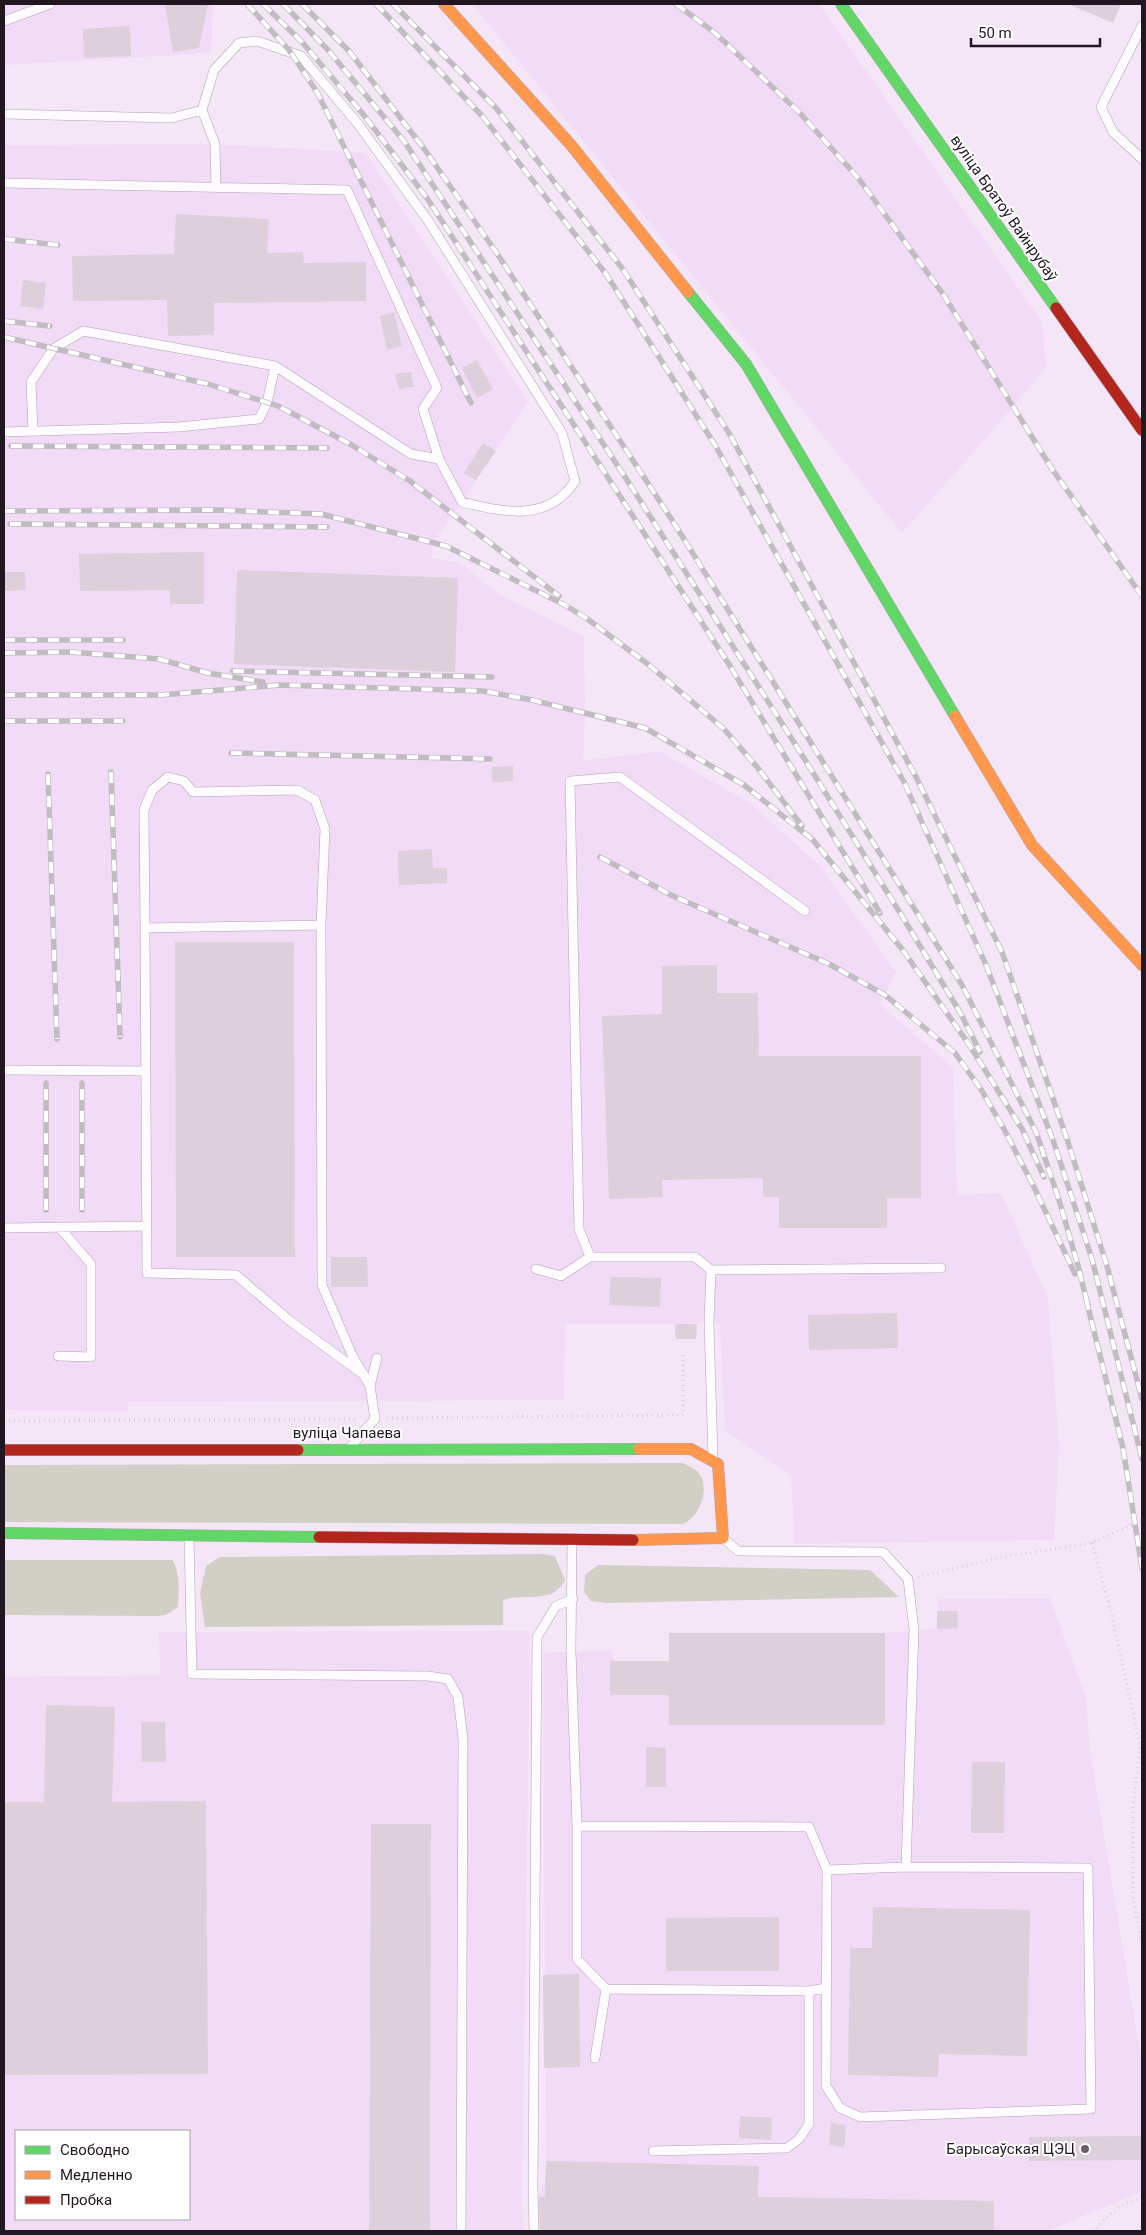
<svg xmlns="http://www.w3.org/2000/svg" width="1146" height="2235" viewBox="0 0 1146 2235" font-family="Roboto,sans-serif">
  <style>
    .built { fill: #f2dbf6; fill-rule: evenodd }
    .green { fill: #d2cfc7 }
    .building { fill: #ddd0da }
    .lines { fill: none; stroke-linecap: round; stroke-linejoin: round }
    .lane-casing { stroke: #aea3b1; stroke-width: 10 }
    .fast-casing { stroke: #aea3b1; stroke-width: 12 }
    .slow-casing { stroke: #aea3b1; stroke-width: 12 }
    .jam-casing { stroke: #aea3b1; stroke-width: 12 }
    .path { stroke: #d5d2d6; stroke-width: 3; stroke-dasharray: 1 4; stroke-linecap: butt }
    .lane { stroke: #fdfbfe; stroke-width: 9 }
    .fast { stroke: #63d668; stroke-width: 11 }
    .slow { stroke: #ff974d; stroke-width: 11 }
    .jam { stroke: #b3261e; stroke-width: 11 }
    .rail-casing { stroke: #c0bcc1; stroke-width: 5.5 }
    .rail { stroke: #fff; stroke-width: 4; stroke-dasharray: 11; stroke-linecap: butt }
    .poi-dot { fill: #6a5f6c; stroke: #fff; stroke-width: 2 }
    .labels { text-anchor: middle; stroke-width: 4; stroke-linejoin: round; paint-order: stroke }
    .street-label { font-size: 15px; fill: #201721; stroke: #fff }
    .poi-label { font-size: 15px; fill: #201721; stroke: #fff; text-anchor: end }
  </style>
  <rect width="100%" height="100%" fill="#f4e6f7"/>
  <path class="built" d="M 4,4 L 213,4 L 211,53 L 4,65 Z
    M 472,4 L 819,4 L 1042,322 L 1046,367 L 1013,407 L 902,533 Z
    M 215,144 L 366,153 L 528,402 L 454,514 L 432,543 L 432,558 L 459,563 L 500,595 L 584,636 L 585,713 L 583,761 L 659,751 L 750,803 L 819,865 L 896,972 L 880,1004 L 953,1068 L 957,1195 L 1001,1193 L 1048,1298 L 1059,1445 L 1054,1540 L 795,1544 L 791,1476 L 725,1430 L 720,1325 L 710,1322 L 675,1324 L 565,1324 L 564,1400 L 128,1402 L 127,1411 L 4,1410 L 4,145 Z
    M 1050,1598 L 1086,1698 L 1090,1751 L 1142,2065 L 1142,2191 L 1048,2231 L 538,2231 L 538,2197 L 545,2181 L 546,2161 L 543,1653 L 611,1650 L 614,1661 L 669,1661 L 669,1633 L 885,1633 L 937,1629 L 939,1599 Z
    M 530,1631 L 522,2202 L 524,2231 L 4,2231 L 4,1677 L 160,1675 L 159,1632 ZM 16,2131 L 189,2131 L 189,2219 L 16,2219 Z"/>
  <path class="green" d="M 683,1463 C 687,1465 693,1468 697,1471 C 712,1486 700,1517 683,1524 L 4,1522 L 4,1465 Z
    M 542,1554 L 555,1556 L 565,1580 C 551,1606 526,1592 503,1600 L 503,1625 L 205,1627 L 200,1593 L 206,1566 L 220,1557 Z
    M 4,1560 L 173,1560 C 180,1575 179,1590 178,1607 L 166,1615 L 157,1616 L 4,1615 Z
    M 598,1565 L 870,1570 L 899,1597 L 605,1603 L 591,1601 L 584,1592 L 585,1575 Z"/>
  <path class="building" d="M 208,4 L 199,48 L 173,52 L 165,5 Z
    M 1068,4 L 1121,4 L 1113,23 Z
    M 130,26 L 131,56 L 84,58 L 83,29 Z
    M 176,214 L 269,219 L 267,253 L 303,252 L 304,263 L 366,262 L 366,301 L 214,303 L 214,335 L 168,336 L 167,300 L 73,301 L 72,256 L 174,254 Z
    M 23,280 L 46,283 L 43,309 L 20,306 Z
    M 394,312 L 402,346 L 387,350 L 380,316 Z
    M 477,360 L 493,389 L 477,398 L 462,368 Z
    M 411,372 L 414,387 L 399,389 L 395,374 Z
    M 483,443 L 496,451 L 476,480 L 464,473 Z
    M 204,552 L 204,604 L 170,604 L 170,590 L 80,591 L 79,554 Z
    M 237,570 L 458,578 L 455,672 L 234,664 Z
    M 4,572 L 25,572 L 26,590 L 4,591 Z
    M 513,766 L 513,781 L 492,782 L 492,767 Z
    M 432,849 L 433,868 L 447,868 L 447,883 L 399,885 L 398,851 Z
    M 175,942 L 294,942 L 295,1257 L 176,1257 Z
    M 717,965 L 717,993 L 758,993 L 759,1056 L 921,1056 L 921,1198 L 887,1198 L 887,1228 L 779,1228 L 779,1197 L 763,1197 L 763,1178 L 662,1180 L 663,1197 L 609,1199 L 602,1016 L 662,1014 L 662,966 Z
    M 331,1257 L 367,1257 L 368,1287 L 331,1287 Z
    M 610,1277 L 661,1278 L 660,1307 L 609,1305 Z
    M 897,1313 L 898,1348 L 809,1350 L 808,1315 Z
    M 675,1324 L 697,1324 L 696,1339 L 676,1339 Z
    M 937,1611 L 957,1611 L 958,1628 L 937,1629 Z
    M 669,1633 L 885,1633 L 885,1725 L 669,1725 L 669,1695 L 610,1695 L 610,1661 L 669,1661 Z
    M 46,1705 L 115,1707 L 112,1802 L 206,1801 L 208,2074 L 4,2075 L 4,1802 L 44,1802 Z
    M 141,1722 L 165,1722 L 166,1762 L 142,1762 Z
    M 646,1747 L 666,1748 L 666,1787 L 646,1787 Z
    M 972,1762 L 1005,1762 L 1004,1833 L 971,1833 Z
    M 371,1824 L 431,1824 L 430,2231 L 369,2231 Z
    M 873,1907 L 1030,1910 L 1027,2056 L 939,2054 L 938,2077 L 848,2075 L 850,1948 L 872,1948 Z
    M 779,1917 L 779,1971 L 666,1971 L 666,1918 Z
    M 579,1974 L 580,2067 L 544,2068 L 543,1975 Z
    M 740,2116 L 772,2118 L 771,2140 L 739,2138 Z
    M 831,2123 L 846,2125 L 844,2147 L 829,2145 Z
    M 1141,2136 L 1142,2160 L 1029,2161 L 1029,2137 Z
    M 546,2161 L 759,2166 L 758,2197 L 994,2201 L 994,2231 L 540,2231 L 539,2197 L 545,2197 Z"/>
  <g class="lines">
    <defs>
      <path id="lane" d="M 4,21 L 50,4
        M 1142,26 L 1101,107 L 1113,132 L 1142,159
        M 4,114 L 172,118 L 202,110
        M 4,183 L 347,190 L 437,388 L 423,409 L 439,459 L 462,502 C 503,512 548,523 575,481 L 562,433 L 429,222 L 358,124 L 301,56 L 257,41 L 239,43 L 214,70 L 202,110 L 215,144 L 216,188
        M 275,366 L 411,454 L 439,459
        M 4,432 L 179,427 L 259,419 L 267,403 L 275,366 L 83,331 L 53,349 L 31,382 L 33,431
        M 145,928 L 144,810 L 152,790 L 168,777 L 184,781 L 193,792 L 297,790 L 315,800 L 325,829 L 321,925
        M 4,1070 L 146,1071
        M 4,1228 L 146,1226
        M 590,1257 L 579,1229 L 570,781 L 620,777 L 805,911
        M 536,1269 L 561,1276 L 590,1257 L 695,1257 L 711,1270
        M 58,1356 L 91,1357 L 91,1264 L 59,1227
        M 364,1375 L 290,1321 L 236,1275 L 147,1273 L 145,928 L 321,925 L 322,1285 L 352,1355 L 370,1386
        M 351,1446 L 375,1419 L 370,1386 L 377,1358
        M 713,1458 L 709,1322 L 711,1270 L 941,1268
        M 189,1537 L 192,1674 L 428,1676 L 448,1679 L 458,1697 L 463,1739 L 461,2231
        M 723,1538 L 738,1551 L 883,1552 L 908,1579 L 914,1630 L 906,1867 L 1088,1868 L 1091,2109 L 860,2117 L 840,2108 L 826,2086 L 827,1870 L 906,1867
        M 572,1542 L 571,1651 L 577,1826
        M 606,1989 L 577,1959 L 577,1826 L 809,1827 L 827,1870
        M 595,2058 L 606,1989 L 809,1991 L 826,1988
        M 653,2151 L 787,2148 L 799,2139 L 809,2124 L 809,1991
        M 534,2231 L 533,2189 L 537,1637 L 556,1606 L 573,1599"/>
      <path id="fast" d="M 841,4 L 1056,308
        M 688,292 L 746,364 L 955,716
        M 298,1450 L 639,1449
        M 4,1533 L 319,1537"/>
      <path id="slow" d="M 444,4 L 571,145 L 688,292
        M 955,716 L 1032,845 L 1142,965
        M 633,1540 L 723,1538 L 718,1464 L 691,1449 L 639,1449"/>
      <path id="jam" d="M 1056,308 L 1142,430
        M 4,1450 L 298,1450
        M 319,1537 L 633,1540"/>
    </defs>
    <use href="#lane" class="lane-casing"/>
    <use href="#fast" class="fast-casing"/>
    <use href="#slow" class="slow-casing"/>
    <use href="#jam" class="jam-casing"/>
    <path class="path" d="M 387,1418 L 683,1415 L 683,1355
      M 4,1421 L 358,1419
      M 1092,1543 L 1112,1616 L 1140,1745 L 1133,1808 L 1133,1897 L 1142,1942
      M 918,1577 L 1002,1557 L 1092,1543 L 1142,1520
      M 1092,2231 L 1121,2205 L 1142,2198"/>
    <use href="#lane" class="lane"/>
    <use href="#fast" class="fast"/>
    <use href="#slow" class="slow"/>
    <use href="#jam" class="jam"/>
    <defs>
      <path id="rail" d="M 247,4 L 289,50 L 317,92 L 471,403
        M 263,4 L 302,42 L 363,114 L 427,198 L 730,666 L 880,913
        M 283,4 L 328,50 L 404,141 L 629,483 L 797,747 L 902,916 L 961,1014 L 980,1052
        M 302,4 L 349,51 L 425,150 L 496,252 L 672,520 L 962,985 L 1036,1132 L 1059,1200 L 1081,1276
        M 376,4 L 483,117 L 606,274 L 715,445 L 904,782 L 986,965 L 1054,1143 L 1092,1259 L 1142,1459
        M 393,4 L 496,108 L 622,268 L 729,433 L 916,777 L 1002,952 L 1067,1139 L 1107,1266 L 1142,1399
        M 676,4 L 715,33 L 799,112 L 859,179 L 943,294 L 1052,469 L 1142,596
        M 4,239 L 58,245
        M 4,321 L 50,326
        M 4,337 L 208,384 L 278,406 L 350,444 L 410,481 L 559,596
        M 11,446 L 327,448
        M 4,511 L 217,510 L 321,514 L 446,546 L 563,604 L 586,618 L 649,665 L 724,729 L 757,767 L 802,826
        M 10,524 L 327,527
        M 4,640 L 123,640
        M 4,653 L 71,652 L 159,659 L 208,673 L 263,682
        M 233,671 L 492,677
        M 4,695 L 161,695 L 280,685 L 483,691 L 532,700 L 645,728 L 744,785 L 813,840 L 902,949 L 970,1046 L 1022,1129 L 1044,1177
        M 4,721 L 123,721
        M 231,753 L 490,759
        M 111,772 L 120,1037
        M 48,774 L 57,1039
        M 600,857 L 673,896 L 829,964 L 885,995 L 955,1053 L 982,1091 L 1005,1131 L 1033,1185 L 1075,1274
        M 46,1210 L 46,1083
        M 82,1210 L 82,1083
        M 1079,1271 L 1088,1305
        M 1086,1299 L 1123,1448 L 1142,1568"/>
    </defs>
    <use href="#rail" class="rail-casing"/>
    <use href="#rail" class="rail"/>
  </g>
  <circle class="poi-dot" cx="1085" cy="2149" r="5"/>
  <g class="labels">
    <g class="street-label">
      <text transform="translate(1004 208) rotate(55)" y="5">вуліца Братоў Вайнрубаў</text>
      <text x="347" y="1438">вуліца Чапаева</text>
    </g>
    <g class="poi-label">
      <text x="1075" y="2154">Барысаўская ЦЭЦ</text>
    </g>
  </g>
  <rect width="1146" height="2235" fill="none" stroke="#201721" stroke-width="10"/>
  <rect x="15" y="2130" width="175" height="90" fill="#ffffff" stroke="#a6a2a6"/>
  <rect x="25" y="2146" width="25" height="8" fill="#63d668" stroke="#a6a2a6"/>
  <text x="60" y="2155" font-size="15" fill="#201721">Свободно</text>
  <rect x="25" y="2171" width="25" height="8" fill="#ff974d" stroke="#a6a2a6"/>
  <text x="60" y="2180" font-size="15" fill="#201721">Медленно</text>
  <rect x="25" y="2196" width="25" height="8" fill="#b3261e" stroke="#a6a2a6"/>
  <text x="60" y="2205" font-size="15" fill="#201721">Пробка</text>
  <path d="M971 38v8h129v-8" fill="none" stroke="#201721" stroke-width="2.5"/>
  <text x="978" y="38" font-size="15" fill="#201721" stroke="#ffffff" stroke-width="4" paint-order="stroke">50 m</text>
</svg>
